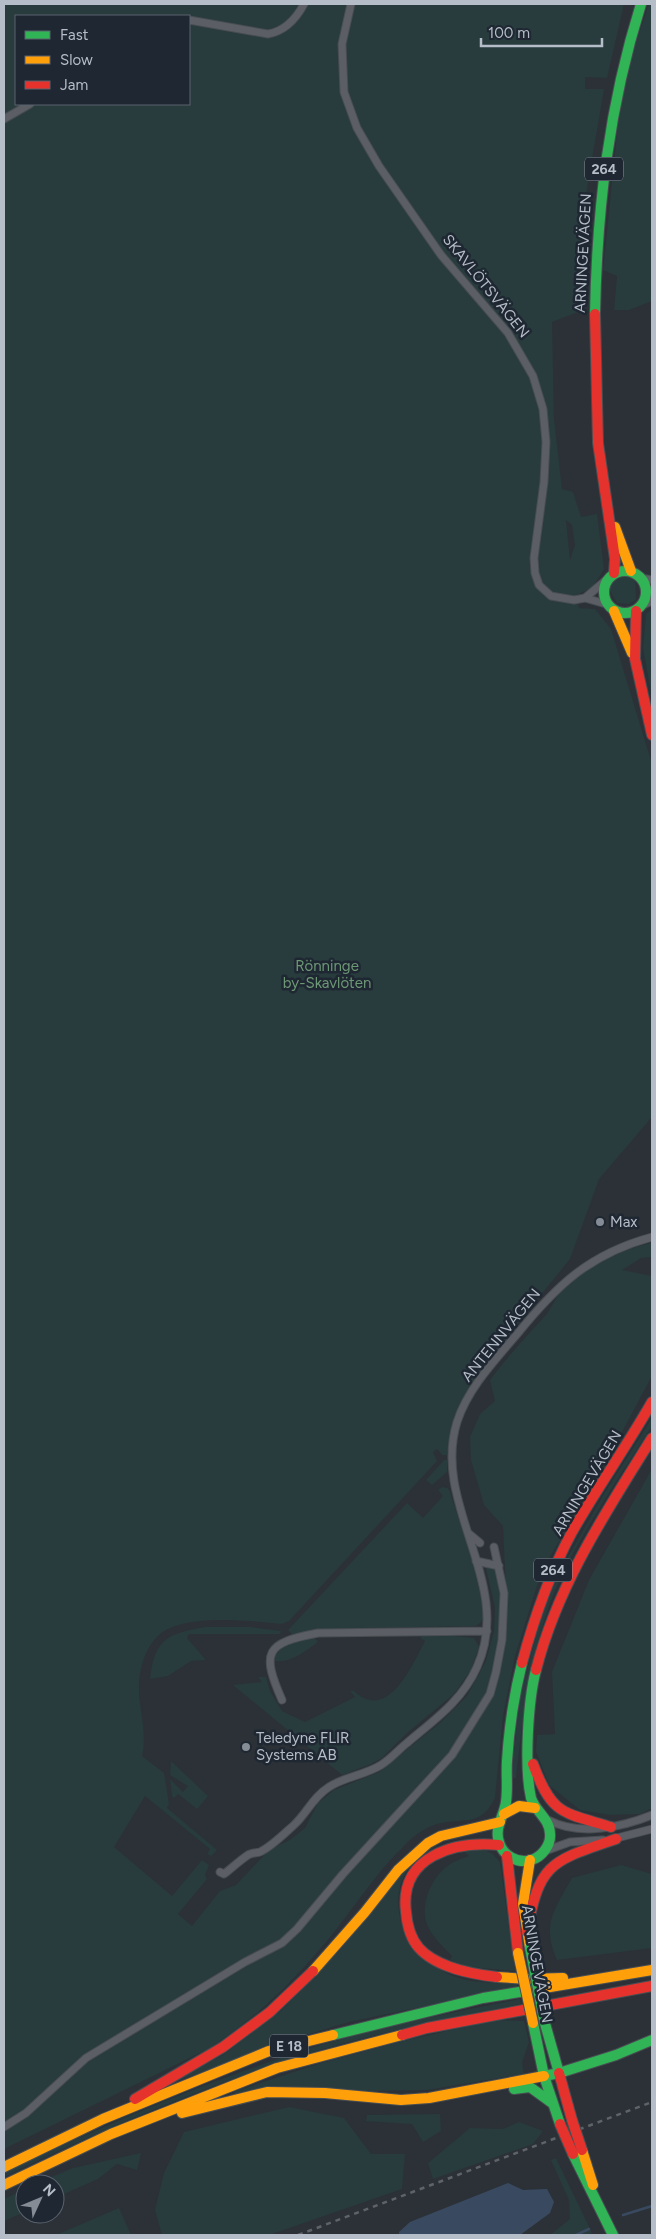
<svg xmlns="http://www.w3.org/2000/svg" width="656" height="2239" viewBox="0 0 656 2239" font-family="Figtree,sans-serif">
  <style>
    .green { fill: #283b3d; fill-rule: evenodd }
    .water { fill: #394a60 }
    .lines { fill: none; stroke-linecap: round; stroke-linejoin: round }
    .stream { stroke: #394a60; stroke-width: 2.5 }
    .street-casing { stroke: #484d52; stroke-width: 9 }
    .fast-casing { stroke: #484d52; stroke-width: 12 }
    .slow-casing { stroke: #484d52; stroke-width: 12 }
    .jam-casing { stroke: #484d52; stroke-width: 12 }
    .street { stroke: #5b5f65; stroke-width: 7 }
    .fast { stroke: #30b455; stroke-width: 10 }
    .slow { stroke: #ff9f0a; stroke-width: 10 }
    .jam { stroke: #e5322d; stroke-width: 10 }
    .rail { stroke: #5f6369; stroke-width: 2.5; stroke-dasharray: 5 5; stroke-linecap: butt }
    .fast-bridge-casing { stroke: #484d52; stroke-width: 12; stroke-linecap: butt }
    .slow-bridge-casing { stroke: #484d52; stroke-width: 12; stroke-linecap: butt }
    .jam-bridge-casing { stroke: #484d52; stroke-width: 12; stroke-linecap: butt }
    .fast-bridge { stroke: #30b455; stroke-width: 10 }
    .slow-bridge { stroke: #ff9f0a; stroke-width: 10 }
    .jam-bridge { stroke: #e5322d; stroke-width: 10 }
    .poi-dot { fill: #858c95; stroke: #1e2732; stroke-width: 2 }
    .labels { text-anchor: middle; stroke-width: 5; stroke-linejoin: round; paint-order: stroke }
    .shield { fill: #1e2732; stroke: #88909b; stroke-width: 1 }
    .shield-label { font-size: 14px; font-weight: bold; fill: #b5bdc8 }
    .street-label { font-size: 15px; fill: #b5bdc8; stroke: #1e2732 }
    .park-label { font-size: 15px; fill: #6d9875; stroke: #1e2732 }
    .poi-label { font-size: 15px; fill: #b5bdc8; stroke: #1e2732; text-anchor: start }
  </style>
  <rect width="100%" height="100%" fill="#2b3137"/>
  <path class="green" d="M 4,4 L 624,4 L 607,78 L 585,77 L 585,89 L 604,89 L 584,206 L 583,310 L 552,322 L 554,419 L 562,489 L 573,492 L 581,517 L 597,514 L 604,569 L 592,588 L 576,595 L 579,608 L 595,609 L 611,629 L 652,764 L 652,1117 L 599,1179 L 570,1259 L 501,1344 L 468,1389 L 453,1421 L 456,1431 L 449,1443 L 447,1455 L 442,1455 L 437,1449 L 433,1452 L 437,1461 L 289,1621 L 282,1624 C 251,1621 197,1615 168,1629 C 149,1638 140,1663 139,1684 C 138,1708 148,1732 142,1756 L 164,1773 L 169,1804 L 167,1808 L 217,1850 L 211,1856 L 207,1854 L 210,1849 L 145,1796 L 114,1847 L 172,1896 L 202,1860 L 209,1865 L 205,1875 L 207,1879 L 178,1914 L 192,1926 L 220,1891 L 236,1885 L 270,1849 L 290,1840 L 305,1828 L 318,1803 L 334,1790 L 379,1772 L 441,1722 L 467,1696 L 486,1661 L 494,1631 L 495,1607 L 485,1564 L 497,1572 C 503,1609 502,1651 489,1687 C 481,1710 467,1732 456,1754 L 490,1700 L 504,1646 L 507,1612 L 503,1526 L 484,1505 L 471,1460 L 470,1437 L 480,1414 L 495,1401 L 490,1380 C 507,1357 526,1337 545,1316 C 551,1309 554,1301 559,1294 C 580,1269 621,1249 652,1243 L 652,1257 L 641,1258 L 622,1270 L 652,1276 L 652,1376 L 600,1473 L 545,1565 L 537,1586 L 515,1656 L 503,1716 L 495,1798 C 480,1828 464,1817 437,1824 C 424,1828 412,1837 403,1847 C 374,1875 352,1911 326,1942 C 292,1983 254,2020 208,2049 L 4,2149 ZM 16,16 L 189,16 L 189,104 L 16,104 ZM 566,520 L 572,525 L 575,545 L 570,560 Z
    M 649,4 L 652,4 L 652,301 L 629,310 L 614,310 L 617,276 L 603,270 L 618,124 L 630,60 Z
    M 623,574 C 639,577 635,586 636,600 L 629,604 L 617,603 L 609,589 C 611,581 614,577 623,574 Z
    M 652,609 L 652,698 L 643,648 L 646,614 Z
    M 652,1418 L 652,1426 C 618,1480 579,1534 554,1593 C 530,1653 523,1715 516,1778 L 511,1778 L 520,1697 L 540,1621 L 557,1576 L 604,1494 Z
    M 444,1460 L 447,1460 L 447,1472 L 432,1485 L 426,1480 Z
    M 652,1469 L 652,1808 L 640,1814 L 610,1815 L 580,1810 L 549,1785 L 536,1751 L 537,1735 L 555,1734 L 552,1672 L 589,1580 Z
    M 442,1487 L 448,1488 L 450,1492 C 459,1522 485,1585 484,1613 C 484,1619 481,1623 476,1626 L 319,1629 L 293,1635 L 288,1630 L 407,1503 L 423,1518 L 443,1496 L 438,1490 Z
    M 205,1627 L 251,1627 L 281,1631 L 280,1634 L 189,1634 L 187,1638 L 206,1660 L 191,1661 L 168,1676 L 150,1679 C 155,1637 168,1634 205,1627 Z
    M 426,1633 L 474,1638 L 479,1647 L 471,1670 L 454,1694 L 407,1733 L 382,1758 L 371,1764 L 342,1775 L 233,1685 L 262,1682 L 258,1677 L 266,1677 L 270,1691 L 282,1711 L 305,1722 L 355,1697 L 350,1691 L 354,1691 C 387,1723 412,1666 425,1641 L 420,1638 Z
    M 313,1636 L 318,1642 C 306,1651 291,1663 275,1661 L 275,1655 L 286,1644 Z
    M 171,1761 L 208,1796 L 194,1813 L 197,1809 L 178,1794 L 174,1798 L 172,1796 L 170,1779 L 183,1792 L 188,1786 L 170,1775 Z
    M 442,1842 C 431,1850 415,1859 407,1871 C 382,1912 414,1960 453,1976 C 472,1984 496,1982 517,1984 L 517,1987 L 349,2022 L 306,2035 L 180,2080 L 179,2078 L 223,2055 L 283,2009 L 342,1948 L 389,1886 L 425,1849 Z
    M 485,1850 L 493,1854 L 500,1862 L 515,1971 L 469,1967 L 450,1960 L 452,1956 C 432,1935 418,1924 428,1893 C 431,1885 438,1873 445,1868 C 451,1862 461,1859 469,1856 L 464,1851 Z
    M 621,1865 L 652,1874 L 652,1948 L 557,1960 C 541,1924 555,1909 572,1878 Z
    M 520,1999 L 521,2004 C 447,2019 372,2033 301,2056 C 198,2089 100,2130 4,2177 L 4,2173 C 100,2127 197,2085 299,2052 C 371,2028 446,2014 520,1999 Z
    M 495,2020 L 524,2021 L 529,2042 L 522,2062 L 524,2074 L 427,2090 L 236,2094 L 233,2092 L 318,2064 L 403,2041 Z
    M 289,2107 L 344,2118 L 371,2154 L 405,2154 L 402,2189 L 269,2235 L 162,2235 L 155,2210 L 164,2173 L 184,2132 Z
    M 440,2114 L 441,2131 L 423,2142 L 412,2124 L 366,2121 L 367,2115 Z
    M 519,2122 L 543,2131 L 533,2144 L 433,2179 L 428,2163 L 470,2128 L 503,2129 Z
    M 141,2153 L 137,2170 L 117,2164 L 98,2179 L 55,2198 L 55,2184 L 35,2184 L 73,2168 Z
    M 556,2158 L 592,2233 L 586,2235 L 550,2235 L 570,2219 L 569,2200 L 551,2160 Z
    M 25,2189 L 25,2212 L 4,2221 L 4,2199 Z
    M 119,2208 L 131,2235 L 56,2235 Z"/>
  <path class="water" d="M 508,2183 L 523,2190 L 547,2189 L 554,2202 L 550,2213 L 520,2235 L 399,2235 L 399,2232 L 410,2222 Z"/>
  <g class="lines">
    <path class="stream" d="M 623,2215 L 652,2206
      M 576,2235 L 589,2229"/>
    <defs>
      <path id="street" d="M 351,4 L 342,44 L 344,92 L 357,128 L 379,166 L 441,255 L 508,333 L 533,376 L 543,409 L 546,442 L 544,482 L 534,558 L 535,573 L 539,585 L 551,596 L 574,600 L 585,598 L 606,604
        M 189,20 L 268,34 C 285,31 296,19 304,4
        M 4,119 L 30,104
        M 641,578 L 652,580
        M 585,598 L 605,581
        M 641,606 L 652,601
        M 468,1533 L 480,1543
        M 476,1561 L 499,1566
        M 282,1700 C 261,1652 265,1643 318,1633 L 487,1631
        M 548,1820 C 579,1836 620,1828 652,1815
        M 613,1839 L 652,1829
        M 545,1851 L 570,1842 L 603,1840
        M 220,1872 L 224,1874 C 232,1868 239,1861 248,1855 C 251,1853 256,1853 260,1852 C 271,1847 285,1833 294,1825 C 307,1813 313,1797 329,1787 C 344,1777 365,1775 381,1765 C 391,1759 398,1750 407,1743 C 434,1720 462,1701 477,1667 C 515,1583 431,1506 457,1422 C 468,1388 495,1360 518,1333 C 558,1284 590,1254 652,1237
        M 4,2127 L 26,2113 L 86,2058 L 245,1962 L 282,1943 L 297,1929 L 343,1874 L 452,1755 L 490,1694 L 496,1672 L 502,1640 L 504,1593 L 494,1547"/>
      <path id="fast" d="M 595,314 C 597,208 609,106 641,4
        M604 592a21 21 0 1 1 42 0a21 21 0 1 1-42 0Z
        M 522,1663 C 514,1695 509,1728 507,1761 C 506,1775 508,1788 506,1802 C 504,1816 494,1828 499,1842 C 503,1856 518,1864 531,1860 C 542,1857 551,1845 550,1834 C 550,1819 535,1811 531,1798 C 524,1767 528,1700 536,1670
        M 533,2023 L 544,2076 L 559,2073 L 544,2020
        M 333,2035 L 483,1998 L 544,1988
        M 559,2073 L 616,2055 L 652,2040
        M 544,2076 L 560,2124
        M 514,2089 L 530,2087 L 552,2103
        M 573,2154 L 613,2235"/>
      <path id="slow" d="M 615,527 L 631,571
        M 614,611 L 632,653
        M 504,1814 L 519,1806 L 535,1808
        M 530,1860 L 523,1904 L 530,1948
        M 313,1971 L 365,1912 L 398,1870 L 428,1843 L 441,1836 L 500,1822
        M 497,1977 L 528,1979 L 563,1978
        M 544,1988 L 652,1970
        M 182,2113 L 267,2092 L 325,2093 L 401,2100 L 429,2098 L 544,2076
        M 582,2150 L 593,2185
        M 4,2167 L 103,2119 L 269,2051 L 333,2035
        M 4,2185 L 111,2134 L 277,2068 L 402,2035"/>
      <path id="jam" d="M 595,314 L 598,443 L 615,559 L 614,573
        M 636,611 L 635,659 L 652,735
        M 522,1663 C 534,1618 550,1573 572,1532 C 597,1488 627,1446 652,1402
        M 536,1670 C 558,1584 606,1512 652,1438
        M 533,1764 C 552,1815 562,1812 611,1827
        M 507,1856 L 518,1953
        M 527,1932 C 539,1862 552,1861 616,1839
        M 497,1977 C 472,1974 437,1968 419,1948 C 411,1939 407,1924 406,1912 C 399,1856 454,1841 499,1845
        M 402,2035 L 427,2028 L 652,1986
        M 559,2073 L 572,2120
        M 135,2099 L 223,2047 L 270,2012 L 313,1971"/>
    </defs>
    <use href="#street" class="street-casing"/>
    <use href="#fast" class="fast-casing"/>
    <use href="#slow" class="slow-casing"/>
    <use href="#jam" class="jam-casing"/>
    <use href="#street" class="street"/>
    <use href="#fast" class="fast"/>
    <use href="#slow" class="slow"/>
    <use href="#jam" class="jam"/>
    <path class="rail" d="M 298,2235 L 652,2102"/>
    <defs>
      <path id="fast-bridge" d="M 530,1948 L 544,2020"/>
      <path id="slow-bridge" d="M 518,1953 L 533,2023"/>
      <path id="jam-bridge" d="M 572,2120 L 582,2150
        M 560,2124 L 573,2154"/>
    </defs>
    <use href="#fast-bridge" class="fast-bridge-casing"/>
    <use href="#slow-bridge" class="slow-bridge-casing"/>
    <use href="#jam-bridge" class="jam-bridge-casing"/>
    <use href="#fast-bridge" class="fast-bridge"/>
    <use href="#slow-bridge" class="slow-bridge"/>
    <use href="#jam-bridge" class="jam-bridge"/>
  </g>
  <g class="poi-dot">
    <circle cx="600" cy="1222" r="5"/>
    <circle cx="246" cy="1747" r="5"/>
  </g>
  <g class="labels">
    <g class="shield">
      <rect x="585" y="157.5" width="38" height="23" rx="4"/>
      <rect x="534" y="1558.5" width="38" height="23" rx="4"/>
      <rect x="270" y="2034.5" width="38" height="23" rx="4"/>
    </g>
    <g class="shield-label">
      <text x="604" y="174">264</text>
      <text x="553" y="1575">264</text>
      <text x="289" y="2051">E 18</text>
    </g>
    <g class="street-label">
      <text transform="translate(583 253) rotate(-87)" y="5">ARNINGEVÄGEN</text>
      <text transform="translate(486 286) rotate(51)" y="5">SKAVLÖTSVÄGEN</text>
      <text transform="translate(501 1335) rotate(-51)" y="5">ANTENNVÄGEN</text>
      <text transform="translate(587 1483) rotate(-59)" y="5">ARNINGEVÄGEN</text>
      <text transform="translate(537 1964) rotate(80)" y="5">ARNINGEVÄGEN</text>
    </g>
    <g class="park-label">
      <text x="327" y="971">Rönninge<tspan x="327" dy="17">by-Skavlöten</tspan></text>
    </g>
    <g class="poi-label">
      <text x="610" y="1227">Max</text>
      <text x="256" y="1743">Teledyne FLIR<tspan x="256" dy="17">Systems AB</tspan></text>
    </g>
  </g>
  <rect width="656" height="2239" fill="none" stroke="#b5bdc8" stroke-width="10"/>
  <rect x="15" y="15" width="175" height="90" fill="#1e2732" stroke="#5a636e"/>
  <rect x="25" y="31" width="25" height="8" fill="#30b455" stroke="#5a636e"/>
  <text x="60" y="40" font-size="15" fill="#b5bdc8">Fast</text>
  <rect x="25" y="56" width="25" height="8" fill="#ff9f0a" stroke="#5a636e"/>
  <text x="60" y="65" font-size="15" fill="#b5bdc8">Slow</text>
  <rect x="25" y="81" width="25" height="8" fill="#e5322d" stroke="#5a636e"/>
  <text x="60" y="90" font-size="15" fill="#b5bdc8">Jam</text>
  <g transform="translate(40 2199) rotate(46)"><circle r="24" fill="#1e2732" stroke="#5a636e"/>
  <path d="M0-4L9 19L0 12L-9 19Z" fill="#858c95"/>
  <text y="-8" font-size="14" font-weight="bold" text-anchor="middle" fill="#b5bdc8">N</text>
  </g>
  <path d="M481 38v8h121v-8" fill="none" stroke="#b5bdc8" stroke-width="2.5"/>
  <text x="488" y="38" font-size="15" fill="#b5bdc8" stroke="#1e2732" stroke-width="4" paint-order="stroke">100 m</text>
</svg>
